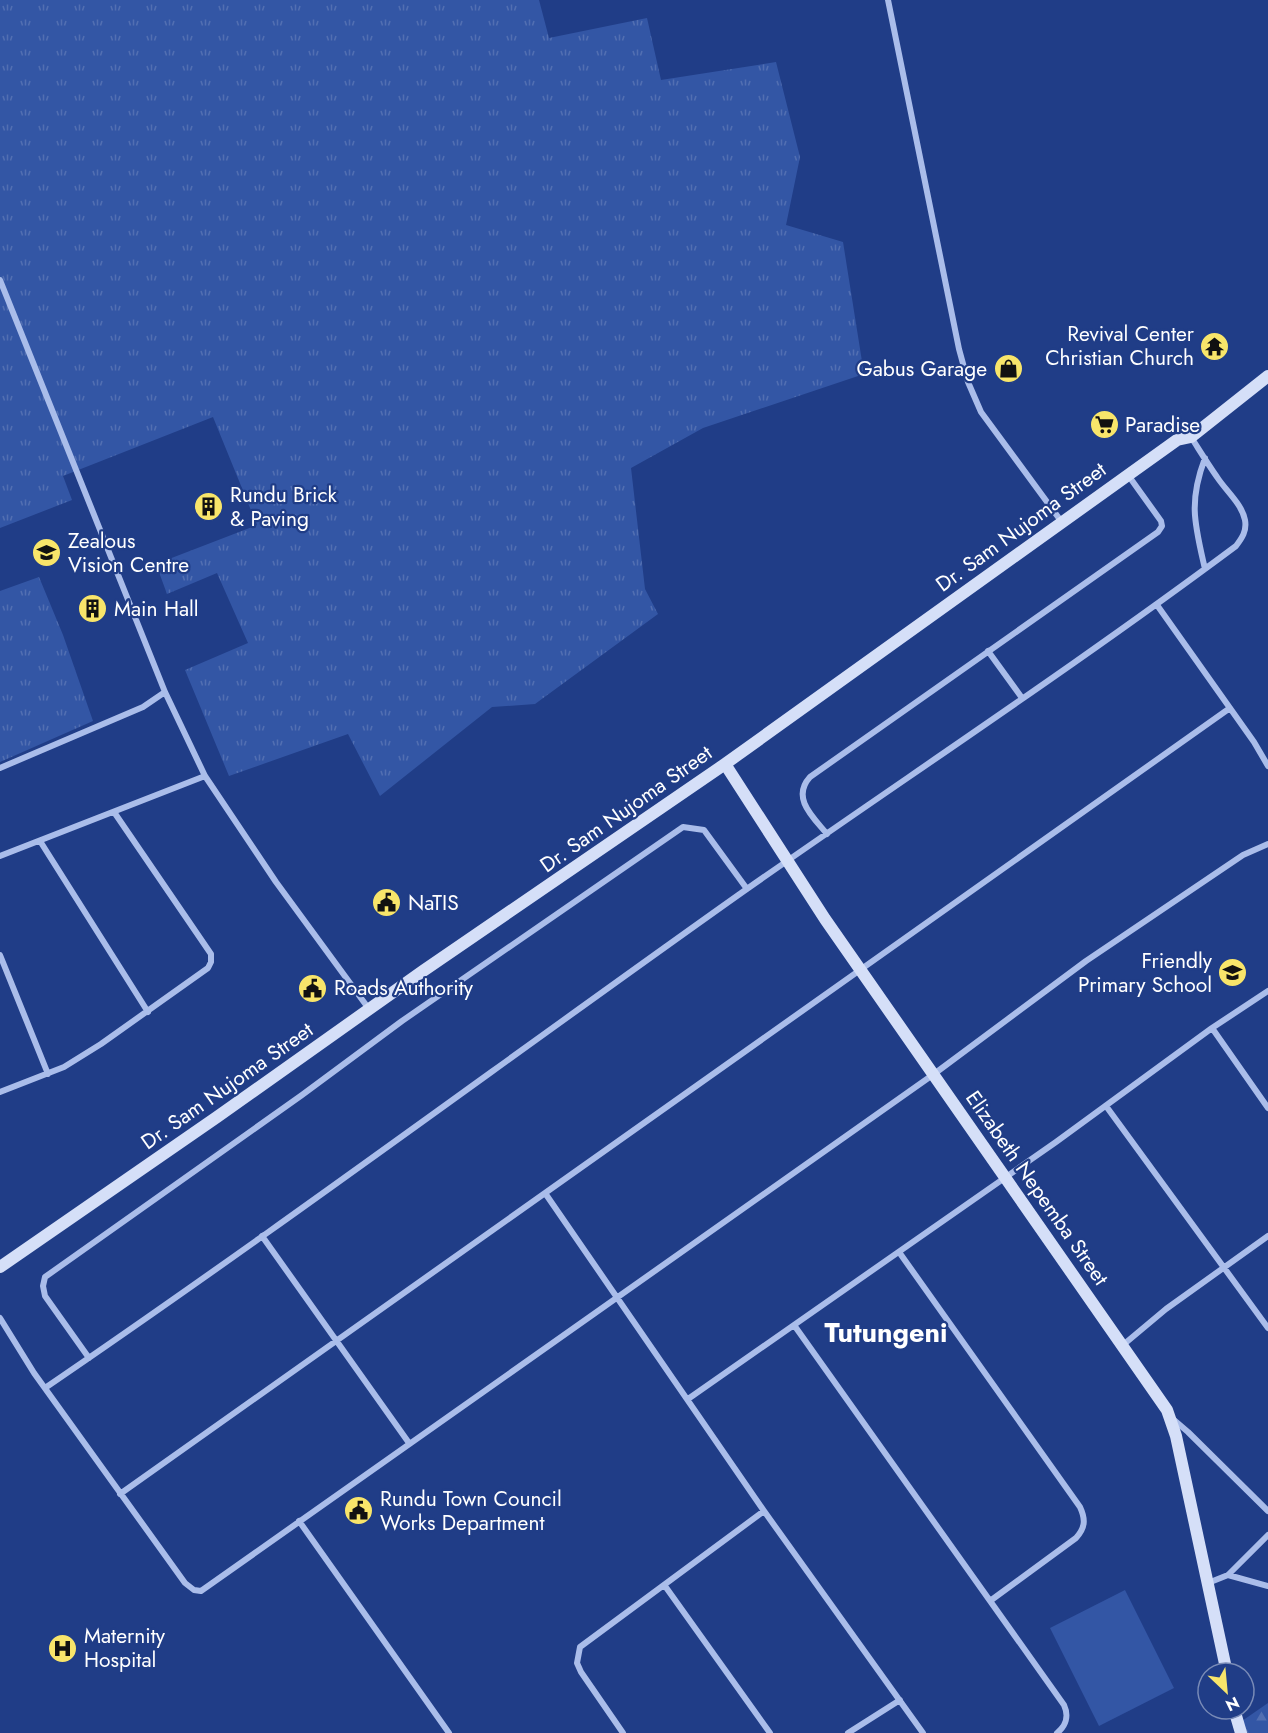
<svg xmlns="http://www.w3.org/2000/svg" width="1268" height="1733" viewBox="0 0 1268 1733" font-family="Jost,sans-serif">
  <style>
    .grass { fill: url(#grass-tufts) }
    .forest { fill: url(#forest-firs) }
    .pitch { fill: #3356a5 }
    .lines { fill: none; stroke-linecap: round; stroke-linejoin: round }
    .street { stroke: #aabdea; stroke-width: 6 }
    .secondary { stroke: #d5dff8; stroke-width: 12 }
    .labels { text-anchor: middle; stroke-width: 4.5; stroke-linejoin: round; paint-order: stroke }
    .poi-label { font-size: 21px; fill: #fff; stroke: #203d87; text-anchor: start }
    .street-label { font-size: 21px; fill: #fff; stroke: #203d87 }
    .district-label { font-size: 27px; font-weight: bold; fill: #fff; stroke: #203d87 }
  </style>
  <defs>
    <pattern id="grass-tufts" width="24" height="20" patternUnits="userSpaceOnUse" patternTransform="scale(1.5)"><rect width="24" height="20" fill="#3356a5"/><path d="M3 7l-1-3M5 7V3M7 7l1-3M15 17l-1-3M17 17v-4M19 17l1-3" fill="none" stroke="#526fb2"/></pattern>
    <pattern id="forest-firs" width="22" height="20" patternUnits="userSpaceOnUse" patternTransform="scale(1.5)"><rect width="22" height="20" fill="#3356a5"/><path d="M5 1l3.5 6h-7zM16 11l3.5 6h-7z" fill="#526fb2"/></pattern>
  </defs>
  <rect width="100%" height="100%" fill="#203d87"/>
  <path class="grass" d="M 0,0 L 539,0 L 549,38 L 647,18 L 661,80 L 776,62 L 800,157 L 786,225 L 843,242 L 864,374 L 703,428 L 631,468 L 645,589 L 658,614 L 535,704 L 492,707 L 380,796 L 348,734 L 229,776 L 185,670 L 248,643 L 217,573 L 167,594 L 156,564 L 257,525 L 213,417 L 63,476 L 72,500 L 0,528 Z
    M 39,577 L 63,635 L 93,721 L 0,762 L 0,591 Z"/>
  <path class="forest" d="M 1268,1703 L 1268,1733 L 1245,1733 L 1242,1721 Z"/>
  <path class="pitch" d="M 1125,1590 L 1174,1688 L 1099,1726 L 1050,1628 Z"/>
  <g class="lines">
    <path class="street" d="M 888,0 L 959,349 L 968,382 L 981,412 L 1061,521
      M 0,280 L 165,692 L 205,776 L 276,882 L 369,1009
      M 1205,458 C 1188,503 1195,525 1205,569
      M 1157,605 L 1254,742 L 1268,766
      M 988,651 L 1022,698
      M 0,768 L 143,707 L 165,692
      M 827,834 C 813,817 791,798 810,777 L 1158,532 L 1162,526 L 1161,521 L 1128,475
      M 40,841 L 148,1012
      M 0,856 L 205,776
      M 0,955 L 48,1074
      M 1212,1028 L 1268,1108
      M 0,1092 L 64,1067 L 101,1044 L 208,968 L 211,962 L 211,954 L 114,812
      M 1106,1106 L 1268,1328
      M 545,1193 L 764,1511 L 923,1733
      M 262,1236 L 409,1443
      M 899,1252 L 1080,1507 C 1086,1520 1085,1528 1076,1538 L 990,1601
      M 0,1318 L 34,1373 L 185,1583 L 194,1590 L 201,1591 L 934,1074 L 1086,961 L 1243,855 L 1268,844
      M 794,1325 L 1064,1705 C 1069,1716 1066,1726 1057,1733
      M 1123,1345 L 1166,1309 L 1268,1236
      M 89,1358 L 45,1296 L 43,1286 L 45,1277 L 302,1095 L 402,1021 L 683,827 L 704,830 L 747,889
      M 45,1388 C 281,1227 511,1056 744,891 C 908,776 1075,666 1236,546 C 1242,538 1247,531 1245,520 C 1242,504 1226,491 1217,477 C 1208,464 1200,451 1191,437
      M 688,1399 L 1056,1142 L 1212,1028 L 1268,991
      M 1174,1420 L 1188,1432 L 1268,1511
      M 120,1494 L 1230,708
      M 299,1521 L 449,1733
      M 1228,1575 L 1268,1586
      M 1208,1583 L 1228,1575 L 1268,1535
      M 665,1586 L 770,1733
      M 623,1733 L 581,1672 L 577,1663 L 580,1647 L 764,1511
      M 848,1733 L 900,1700"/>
    <path class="secondary" d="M 725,764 L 825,919 L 1167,1410 L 1176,1436 L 1227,1673
      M 0,1267 L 217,1117 L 423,971 L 725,764 L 1177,440 L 1191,437 L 1268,376
      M 1234,1709 L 1241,1733"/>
  </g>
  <defs>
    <symbol id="temple-disc" viewBox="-11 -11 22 22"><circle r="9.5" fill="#f8e56a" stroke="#203d87"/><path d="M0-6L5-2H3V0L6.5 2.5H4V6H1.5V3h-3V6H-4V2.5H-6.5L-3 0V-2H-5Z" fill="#111"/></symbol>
    <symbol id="shop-disc" viewBox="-11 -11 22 22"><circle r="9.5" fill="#f8e56a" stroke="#203d87"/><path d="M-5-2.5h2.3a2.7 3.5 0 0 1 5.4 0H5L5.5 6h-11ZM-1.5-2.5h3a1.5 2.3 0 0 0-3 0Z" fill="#111"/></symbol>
    <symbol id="supermarket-disc" viewBox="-11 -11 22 22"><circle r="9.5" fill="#f8e56a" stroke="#203d87"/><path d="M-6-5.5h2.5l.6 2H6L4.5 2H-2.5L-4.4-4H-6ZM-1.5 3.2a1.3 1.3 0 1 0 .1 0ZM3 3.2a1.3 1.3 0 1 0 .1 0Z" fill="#111"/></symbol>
    <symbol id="building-disc" viewBox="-11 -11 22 22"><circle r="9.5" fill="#f8e56a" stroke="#203d87"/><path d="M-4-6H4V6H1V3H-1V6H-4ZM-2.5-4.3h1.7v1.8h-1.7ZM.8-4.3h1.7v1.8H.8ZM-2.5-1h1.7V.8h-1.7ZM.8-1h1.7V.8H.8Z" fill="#111"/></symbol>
    <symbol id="school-disc" viewBox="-11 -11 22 22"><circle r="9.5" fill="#f8e56a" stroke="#203d87"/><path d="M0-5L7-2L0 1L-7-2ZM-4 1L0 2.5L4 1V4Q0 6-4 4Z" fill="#111"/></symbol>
    <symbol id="civic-disc" viewBox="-11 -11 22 22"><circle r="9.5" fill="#f8e56a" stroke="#203d87"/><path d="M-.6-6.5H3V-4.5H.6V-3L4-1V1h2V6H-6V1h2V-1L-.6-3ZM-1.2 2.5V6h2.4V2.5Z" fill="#111"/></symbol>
    <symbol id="hospital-disc" viewBox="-11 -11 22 22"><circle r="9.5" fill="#f8e56a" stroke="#203d87"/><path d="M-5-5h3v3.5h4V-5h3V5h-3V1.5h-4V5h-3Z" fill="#111"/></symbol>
  </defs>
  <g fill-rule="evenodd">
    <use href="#temple-disc" x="1198" y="330" width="33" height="33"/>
    <use href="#shop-disc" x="992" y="352" width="33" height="33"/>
    <use href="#supermarket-disc" x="1088" y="408" width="33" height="33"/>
    <use href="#building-disc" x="192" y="490" width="33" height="33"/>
    <use href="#school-disc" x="30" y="536" width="33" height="33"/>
    <use href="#building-disc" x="76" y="592" width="33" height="33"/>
    <use href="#civic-disc" x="370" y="886" width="33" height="33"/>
    <use href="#school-disc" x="1216" y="956" width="33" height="33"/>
    <use href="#civic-disc" x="296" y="972" width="33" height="33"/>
    <use href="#civic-disc" x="342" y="1494" width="33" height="33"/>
    <use href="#hospital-disc" x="46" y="1632" width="33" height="33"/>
  </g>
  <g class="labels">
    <g class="poi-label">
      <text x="1194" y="341" text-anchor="end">Revival Center<tspan x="1194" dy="24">Christian Church</tspan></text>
      <text x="987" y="376" text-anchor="end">Gabus Garage</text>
      <text x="1125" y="432">Paradise</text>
      <text x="230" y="502">Rundu Brick<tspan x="230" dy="24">&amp; Paving</tspan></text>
      <text x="68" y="548">Zealous<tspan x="68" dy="24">Vision Centre</tspan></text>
      <text x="114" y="616">Main Hall</text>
      <text x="408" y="910">NaTIS</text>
      <text x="1212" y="968" text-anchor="end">Friendly<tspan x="1212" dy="24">Primary School</tspan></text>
      <text x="334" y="995">Roads Authority</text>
      <text x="380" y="1506">Rundu Town Council<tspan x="380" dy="24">Works Department</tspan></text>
      <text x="84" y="1643">Maternity<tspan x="84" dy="24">Hospital</tspan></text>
    </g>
    <g class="street-label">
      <text transform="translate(1021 527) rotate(-36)" y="7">Dr. Sam Nujoma Street</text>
      <text transform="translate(626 809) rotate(-35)" y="7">Dr. Sam Nujoma Street</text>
      <text transform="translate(227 1086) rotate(-35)" y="7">Dr. Sam Nujoma Street</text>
      <text transform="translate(1037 1188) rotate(55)" y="7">Elizabeth Nepemba Street</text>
    </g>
    <g class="district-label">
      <text x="886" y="1342">Tutungeni</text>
    </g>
  </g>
  <g transform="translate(1226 1691) rotate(154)"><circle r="28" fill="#203d87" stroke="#798bb7" stroke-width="1.5"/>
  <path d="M0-4.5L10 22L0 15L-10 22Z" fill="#f8e56a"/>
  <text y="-9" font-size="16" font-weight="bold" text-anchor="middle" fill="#ffffff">N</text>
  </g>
</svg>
